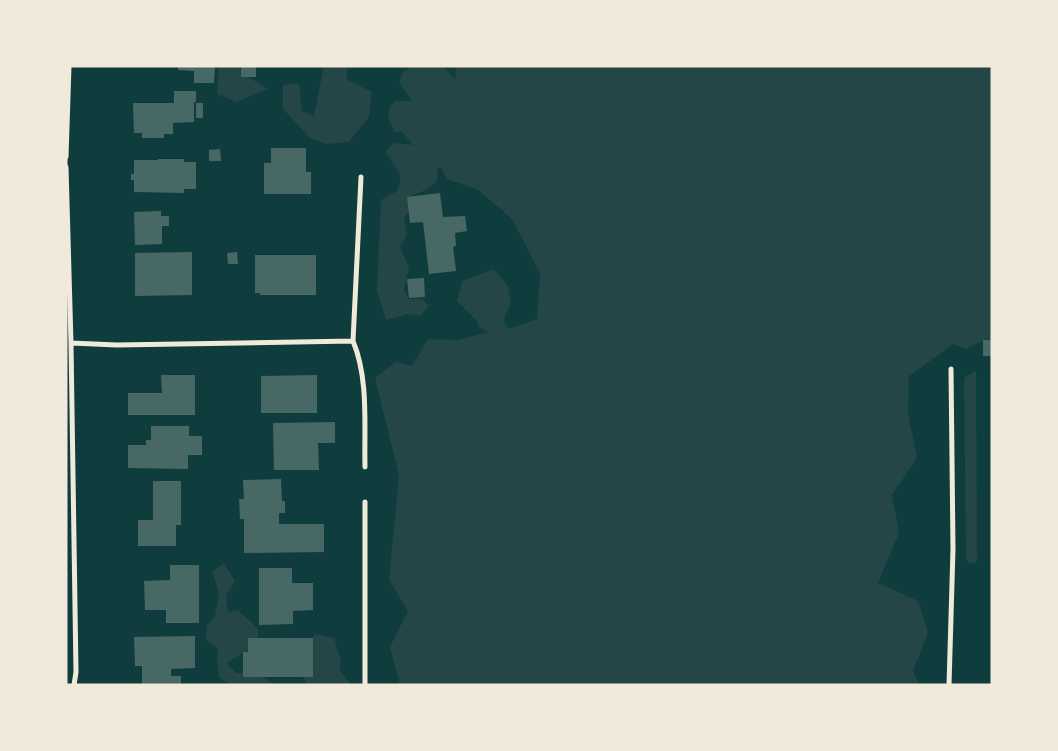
<svg xmlns="http://www.w3.org/2000/svg" width="1058" height="751" viewBox="0 0 1058 751" font-family="'PT Serif',serif">
  <style>
    .green { fill: #244646 }
    .building { fill: #486865 }
    .lines { fill: none; stroke-linecap: round; stroke-linejoin: round }
    .minor { stroke: #f1e9da; stroke-width: 5 }
  </style>
  <rect width="100%" height="100%" fill="#0f3d3e"/>
  <path class="green" d="M 219,66 L 238,66 L 243,74 L 268,89 L 237,102 L 217,94 Z
    M 324,66 L 348,66 L 346,79 L 372,92 L 369,117 L 349,142 L 326,144 L 310,138 L 283,109 L 283,85 L 299,83 L 302,111 L 314,116 Z
    M 412,66 L 443,66 L 455,79 L 456,66 L 992,66 L 992,340 L 986,339 L 966,349 L 953,344 L 909,376 L 908,413 L 917,458 L 892,495 L 899,533 L 878,583 L 918,601 L 928,633 L 913,671 L 919,685 L 400,685 L 390,647 L 408,611 L 389,580 L 399,476 L 375,378 L 396,361 L 412,366 L 428,339 L 458,340 L 490,332 L 478,327 L 478,322 L 457,301 L 462,281 L 494,269 L 508,286 L 511,304 L 505,315 L 504,323 L 509,329 L 537,319 L 540,273 L 512,219 L 477,189 L 446,179 L 442,169 L 437,168 L 438,179 C 430,191 422,190 410,197 L 410,210 L 404,218 L 407,235 L 400,247 L 409,267 L 404,289 L 408,299 L 422,299 L 429,306 L 420,316 L 408,314 L 386,320 L 377,291 L 381,200 L 397,191 L 401,176 L 386,152 L 394,143 L 413,145 L 401,131 L 395,133 C 389,120 384,112 395,101 L 412,101 L 399,82 L 403,72 Z
    M 976,371 L 977,562 L 970,564 L 966,560 L 964,378 Z
    M 224,563 L 235,581 L 226,595 L 228,612 L 238,610 L 258,629 L 258,644 C 248,652 236,655 227,664 L 236,673 L 256,672 L 274,685 L 231,685 L 219,677 L 217,661 L 218,648 L 206,640 L 207,625 L 215,616 L 219,592 L 212,572 Z
    M 315,634 L 334,638 L 341,660 L 340,671 L 352,685 L 307,685 L 300,671 L 299,657 Z"/>
  <path class="building" d="M 178,66 L 215,66 L 214,83 L 194,83 L 194,71 L 178,70 Z
    M 241,66 L 256,66 L 256,77 L 241,77 Z
    M 174,91 L 196,91 L 196,102 L 194,102 L 194,122 L 173,123 L 173,134 L 164,134 L 164,138 L 142,138 L 142,133 L 134,133 L 133,103 L 174,103 Z
    M 196,103 L 203,103 L 203,118 L 196,118 Z
    M 271,148 L 306,148 L 306,172 L 311,172 L 311,194 L 264,194 L 264,163 L 271,163 Z
    M 220,149 L 221,161 L 209,161 L 209,150 Z
    M 158,159 L 184,159 L 184,162 L 196,162 L 196,189 L 184,189 L 184,193 L 134,192 L 134,180 L 131,180 L 131,174 L 134,174 L 134,160 L 158,160 Z
    M 440,193 L 443,217 L 465,216 L 467,231 L 455,233 L 456,246 L 453,247 L 456,271 L 429,274 L 423,222 L 410,223 L 407,197 Z
    M 161,211 L 161,216 L 169,216 L 169,226 L 162,226 L 162,244 L 135,245 L 134,212 Z
    M 192,252 L 192,295 L 135,296 L 135,253 Z
    M 237,252 L 238,264 L 228,264 L 227,253 Z
    M 255,255 L 316,255 L 316,295 L 260,295 L 260,293 L 255,293 Z
    M 424,278 L 425,297 L 409,298 L 407,279 Z
    M 983,340 L 992,340 L 992,356 L 983,356 Z
    M 161,375 L 195,375 L 195,415 L 128,415 L 128,393 L 162,393 Z
    M 317,375 L 317,413 L 261,413 L 261,376 Z
    M 335,422 L 335,443 L 318,443 L 319,470 L 274,470 L 273,423 Z
    M 151,426 L 189,426 L 189,436 L 202,436 L 202,455 L 188,455 L 188,469 L 128,468 L 128,445 L 146,445 L 146,440 L 151,440 Z
    M 281,479 L 282,501 L 285,501 L 285,513 L 279,513 L 279,524 L 324,524 L 324,552 L 244,553 L 244,519 L 240,519 L 239,499 L 244,499 L 243,480 Z
    M 153,481 L 181,481 L 181,525 L 176,525 L 176,546 L 138,546 L 138,520 L 153,520 Z
    M 170,565 L 199,565 L 199,623 L 166,623 L 166,610 L 145,610 L 144,581 L 170,580 Z
    M 259,568 L 292,568 L 292,583 L 313,583 L 313,610 L 293,611 L 293,624 L 259,625 Z
    M 195,636 L 195,668 L 171,669 L 171,676 L 181,676 L 181,685 L 142,685 L 142,666 L 135,666 L 134,637 Z
    M 248,638 L 313,638 L 313,677 L 243,677 L 243,652 L 248,652 Z"/>
  <g class="lines">
    <path class="minor" d="M 66,157 L 69,66
      M 66,167 L 71,343 L 76,672 L 74,685
      M 361,177 L 353,341 C 369,379 364,427 365,467
      M 71,343 L 117,345 L 353,341
      M 365,502 L 365,685
      M 949,685 L 953,549 L 951,369"/>
  </g>
  <rect width="1058" height="751" fill="none" stroke="#f1e9da" stroke-width="135"/>
</svg>
